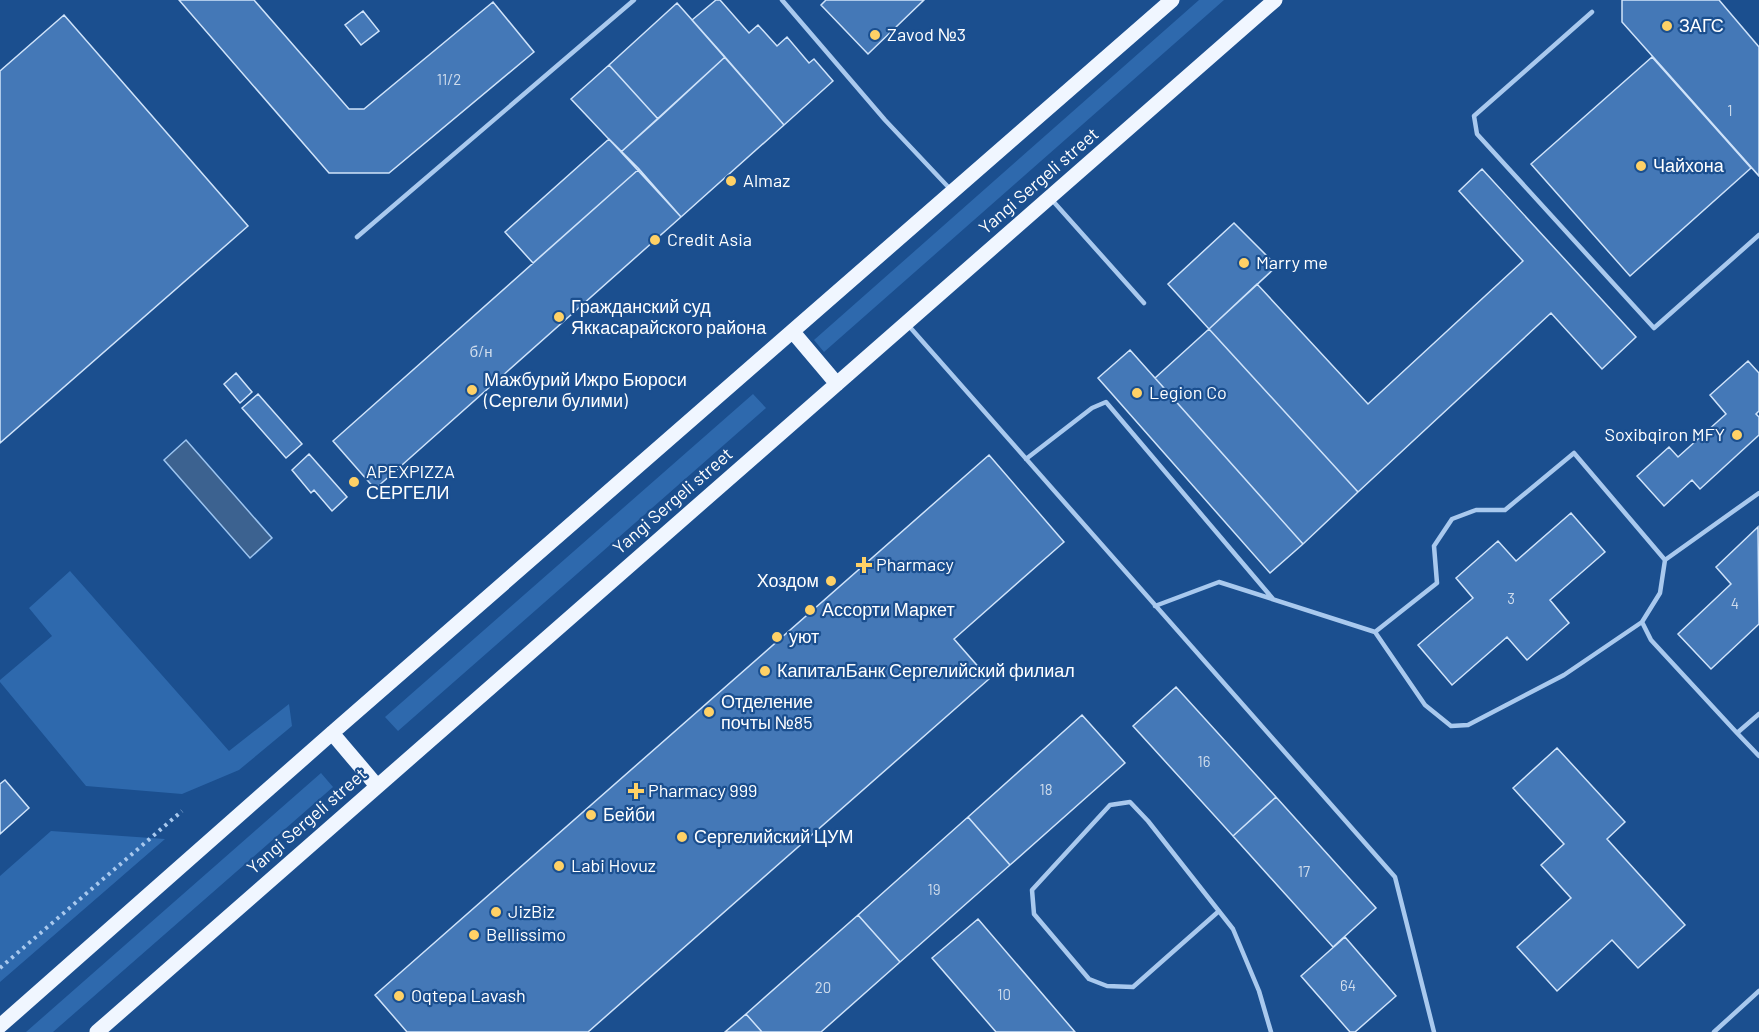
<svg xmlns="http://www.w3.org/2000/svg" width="1759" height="1032" viewBox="0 0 1759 1032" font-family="Barlow,sans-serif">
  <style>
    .green { fill: #2e69ad }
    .water { fill: #3c6290; stroke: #9cc4f0; stroke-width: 1.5 }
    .building { fill: #4478b7; stroke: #cfe3fa; stroke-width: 1.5 }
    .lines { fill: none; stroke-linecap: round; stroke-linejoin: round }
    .path { stroke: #a9c9ee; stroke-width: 4; stroke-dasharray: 3 4.5; stroke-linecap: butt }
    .lane { stroke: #a9c9ee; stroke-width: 4.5 }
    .primary { stroke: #f0f6ff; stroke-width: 15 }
    .poi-dot { fill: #ffd166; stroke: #1b4f8f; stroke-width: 2 }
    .labels { text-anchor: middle; stroke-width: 4.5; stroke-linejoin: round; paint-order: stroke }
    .number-label { font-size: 15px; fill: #d0dded }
    .poi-label { font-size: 18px; fill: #fff; stroke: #1b4f8f; text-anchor: start }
    .street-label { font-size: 18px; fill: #fff; stroke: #1b4f8f }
  </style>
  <rect width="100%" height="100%" fill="#1b4f8f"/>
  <path class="green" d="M 1199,0 L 1224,0 L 824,352 L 814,340 Z
    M 753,394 L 766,408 L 398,731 L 385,717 Z
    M 70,571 L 229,751 L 289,704 L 292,726 L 239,770 L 182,794 L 86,786 L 0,682 L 0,680 L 52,636 L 29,608 Z
    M 321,773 L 333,787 L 53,1032 L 26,1032 Z
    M 51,831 L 165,839 L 0,982 L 0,876 Z"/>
  <path class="water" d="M 186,440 L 272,538 L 250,558 L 164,460 Z"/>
  <path class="building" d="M 179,0 L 254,0 L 349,109 L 364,109 L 493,2 L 534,52 L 389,173 L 329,173 Z
    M 716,0 L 720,0 L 749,33 L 758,25 L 777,46 L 787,37 L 809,63 L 814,59 L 833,81 L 784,125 L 692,20 Z
    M 826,0 L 924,0 L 868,54 L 821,5 Z
    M 1622,0 L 1719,0 L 1759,47 L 1759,176 L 1622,22 Z
    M 677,3 L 725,57 L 658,119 L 609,65 Z
    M 363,11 L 379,31 L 361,45 L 345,25 Z
    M 64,15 L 248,226 L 0,443 L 0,71 Z
    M 725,57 L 784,125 L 681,217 L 621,152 Z
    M 1652,57 L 1751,168 L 1630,276 L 1531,164 Z
    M 609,65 L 658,119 L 621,152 L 571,99 Z
    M 609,139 L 639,169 L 533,263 L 505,232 Z
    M 639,169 L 681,217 L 375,489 L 333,441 Z
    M 1482,169 L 1636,337 L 1602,369 L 1551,313 L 1358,492 L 1209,329 L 1257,284 L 1368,404 L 1523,261 L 1459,191 Z
    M 1234,223 L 1277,266 L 1209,329 L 1168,284 Z
    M 1209,329 L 1358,492 L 1303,544 L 1155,378 Z
    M 1130,350 L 1303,544 L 1270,573 L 1098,378 Z
    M 1748,361 L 1759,373 L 1759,411 L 1756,414 L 1759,417 L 1759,435 L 1700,489 L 1692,480 L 1664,506 L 1637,476 L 1669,447 L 1678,457 L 1726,414 L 1710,395 Z
    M 236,373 L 252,392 L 240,403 L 224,384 Z
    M 258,394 L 302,444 L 286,458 L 242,408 Z
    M 309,454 L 347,497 L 332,511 L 314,490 L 311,493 L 292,470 Z
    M 989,455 L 1064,542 L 954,639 L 989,679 L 588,1032 L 407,1032 L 375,995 Z
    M 1571,513 L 1605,552 L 1550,600 L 1569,623 L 1527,660 L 1507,637 L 1452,685 L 1418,645 L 1473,598 L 1456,578 L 1498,541 L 1516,561 Z
    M 1758,527 L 1759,624 L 1711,669 L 1678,634 L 1731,584 L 1716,567 Z
    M 1176,687 L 1276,797 L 1233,836 L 1133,726 Z
    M 1082,715 L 1125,763 L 1010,865 L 968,817 Z
    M 1557,748 L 1625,822 L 1607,839 L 1685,925 L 1638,968 L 1612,940 L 1557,991 L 1517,947 L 1571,898 L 1541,865 L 1564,844 L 1513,788 Z
    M 5,780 L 29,808 L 0,834 L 0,784 Z
    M 1276,797 L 1376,908 L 1333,947 L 1233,836 Z
    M 968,817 L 1010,865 L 900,962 L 858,915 Z
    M 858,915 L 900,962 L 821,1032 L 762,1032 L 746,1014 Z
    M 978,919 L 1075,1032 L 996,1032 L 932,958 Z
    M 1345,937 L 1396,996 L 1355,1032 L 1350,1032 L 1301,976 Z
    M 746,1014 L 762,1032 L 725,1032 Z"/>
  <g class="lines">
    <path class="path" d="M 0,968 L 182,811"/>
    <path class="lane" d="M 782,0 L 885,120 L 952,191
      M 1592,12 L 1474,116 L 1477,134 L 1654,328 L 1759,235
      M 1052,200 L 1144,303
      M 357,237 L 634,0
      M 908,325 L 1395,877 L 1434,1032
      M 1026,459 L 1092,408 L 1106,402 L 1273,599
      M 1665,560 L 1759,493
      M 1155,606 L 1219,582 L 1375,632 L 1437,583 L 1434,546 L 1452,519 L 1476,510 L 1505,510 L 1574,453 L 1665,560 L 1660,593 L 1642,622 L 1651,640 L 1737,733
      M 1375,632 L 1425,705 L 1451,726 L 1468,725 L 1564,675 L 1642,622
      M 1759,714 L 1737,733 L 1759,756
      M 1219,911 L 1133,987 L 1107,986 L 1089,979 L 1034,914 L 1032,890 L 1110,805 L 1130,802 L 1148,821 L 1233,929 L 1259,991 L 1271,1032
      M 1714,1032 L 1759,991"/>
    <path class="primary" d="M 793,332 L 837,384
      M 332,733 L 377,786
      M 0,1026 L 332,733 L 1172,0
      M 97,1032 L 1275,0"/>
  </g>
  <g class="poi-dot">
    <circle cx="1667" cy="26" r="6"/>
    <circle cx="875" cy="35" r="6"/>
    <circle cx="1641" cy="166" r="6"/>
    <circle cx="731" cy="181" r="6"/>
    <circle cx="655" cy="240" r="6"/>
    <circle cx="1244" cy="263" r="6"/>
    <circle cx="559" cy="317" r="6"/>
    <circle cx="472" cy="390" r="6"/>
    <circle cx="1137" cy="393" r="6"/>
    <circle cx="1737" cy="435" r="6"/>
    <circle cx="354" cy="482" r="6"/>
    <path d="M861 556h6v6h6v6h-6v6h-6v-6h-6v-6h6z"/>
    <circle cx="831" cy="581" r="6"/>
    <circle cx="810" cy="610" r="6"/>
    <circle cx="777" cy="637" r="6"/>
    <circle cx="765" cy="671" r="6"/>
    <circle cx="709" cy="712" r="6"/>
    <path d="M633 782h6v6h6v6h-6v6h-6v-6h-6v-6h6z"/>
    <circle cx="591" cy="815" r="6"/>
    <circle cx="682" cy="837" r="6"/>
    <circle cx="559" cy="866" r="6"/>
    <circle cx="496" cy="912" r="6"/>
    <circle cx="474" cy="935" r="6"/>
    <circle cx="399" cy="996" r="6"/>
  </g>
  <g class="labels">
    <g class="number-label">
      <text x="449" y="85">11/2</text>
      <text x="1730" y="116">1</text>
      <text x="481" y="357">б/н</text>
      <text x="1511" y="604">3</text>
      <text x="1735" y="609">4</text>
      <text x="1204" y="767">16</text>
      <text x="1046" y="795">18</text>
      <text x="1304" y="877">17</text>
      <text x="934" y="895">19</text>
      <text x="1348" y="991">64</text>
      <text x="823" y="993">20</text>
      <text x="1004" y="1000">10</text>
    </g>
    <g class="poi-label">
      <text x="1679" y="32">ЗАГС</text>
      <text x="887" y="41">Zavod №3</text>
      <text x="1653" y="172">Чайхона</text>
      <text x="743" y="187">Almaz</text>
      <text x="667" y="246">Credit Asia</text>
      <text x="1256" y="269">Marry me</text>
      <text x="571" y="313">Гражданский суд<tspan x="571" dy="21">Яккасарайского района</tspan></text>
      <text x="484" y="386">Мажбурий Ижро Бюроси<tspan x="484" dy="21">(Сергели булими)</tspan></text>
      <text x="1149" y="399">Legion Co</text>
      <text x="1725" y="441" text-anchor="end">Soxibqiron MFY</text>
      <text x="366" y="478">APEXPIZZA<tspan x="366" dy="21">СЕРГЕЛИ</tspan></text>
      <text x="876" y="571">Pharmacy</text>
      <text x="819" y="587" text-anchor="end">Хоздом</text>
      <text x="822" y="616">Ассорти Маркет</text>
      <text x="789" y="643">уют</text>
      <text x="777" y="677">КапиталБанк Сергелийский филиал</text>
      <text x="721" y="708">Отделение<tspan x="721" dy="21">почты №85</tspan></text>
      <text x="648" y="797">Pharmacy 999</text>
      <text x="603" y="821">Бейби</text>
      <text x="694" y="843">Сергелийский ЦУМ</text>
      <text x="571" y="872">Labi Hovuz</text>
      <text x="508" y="918">JizBiz</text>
      <text x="486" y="941">Bellissimo</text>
      <text x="411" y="1002">Oqtepa Lavash</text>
    </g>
    <g class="street-label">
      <text transform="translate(1039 181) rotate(-41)" y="6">Yangi Sergeli street</text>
      <text transform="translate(673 501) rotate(-41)" y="6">Yangi Sergeli street</text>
      <text transform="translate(307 821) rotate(-41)" y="6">Yangi Sergeli street</text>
    </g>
  </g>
</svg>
